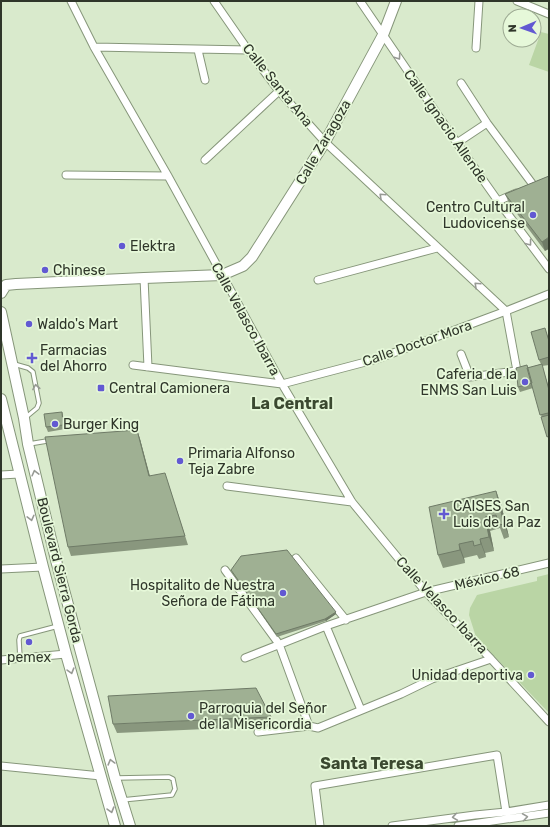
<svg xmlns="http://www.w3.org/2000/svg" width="550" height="827" viewBox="0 0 550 827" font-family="Rubik,sans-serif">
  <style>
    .garden { fill: #bad5a5 }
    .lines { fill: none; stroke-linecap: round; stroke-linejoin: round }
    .lane-casing { stroke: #86967a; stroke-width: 5.5 }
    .street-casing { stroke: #86967a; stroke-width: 9 }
    .secondary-casing { stroke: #86967a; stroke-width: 12 }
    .lane { stroke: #fff; stroke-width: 3.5 }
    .street { stroke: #fff; stroke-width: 7 }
    .secondary { stroke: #fff; stroke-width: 10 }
    .wall { fill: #89977e }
    .shaded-wall { fill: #6f7b67 }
    .building { fill: #9fb093; stroke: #6f7b67 }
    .oneway { stroke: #979a94 }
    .poi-dot { fill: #6259d2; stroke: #e6f8d9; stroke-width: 1.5 }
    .labels { text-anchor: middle; stroke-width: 3.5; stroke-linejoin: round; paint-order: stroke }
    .street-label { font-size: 14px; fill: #2f362a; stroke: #e6f8d9 }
    .poi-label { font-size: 14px; fill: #2f362a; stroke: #e6f8d9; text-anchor: start }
    .quarter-label { font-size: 16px; font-weight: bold; fill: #3b4930; stroke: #e6f8d9 }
  </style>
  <rect width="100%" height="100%" fill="#d9eacc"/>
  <path class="garden" d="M 541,32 L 549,34 L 549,72 L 529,65 Z
    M 549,574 L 549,713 L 476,637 L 469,615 L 470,608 L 477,595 L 537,581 L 537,577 Z"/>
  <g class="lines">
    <defs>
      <path id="lane" d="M 14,364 L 28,368 L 33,372 L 39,403 L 37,408 L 25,418
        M 29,444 L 47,441
        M 20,658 L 19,640 L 20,636 L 58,626
        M 117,778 L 169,777 L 173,779 L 175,789 L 172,795 L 122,800"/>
      <path id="street" d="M 71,1 L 94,47 L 168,176 L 282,384 L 352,502 L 426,592 L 491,659 L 549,722
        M 214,1 L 248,50 L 279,91 L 325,142 L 506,311 L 517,371 L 470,377 L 461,354
        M 360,1 L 457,143 L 498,201 L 549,269
        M 517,1 L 549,14
        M 94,47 L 248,50
        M 476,48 L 479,1
        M 198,50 L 205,80
        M 461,83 L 487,123 L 534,186
        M 457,143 L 487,123
        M 205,160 L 279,91
        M 66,175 L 168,176
        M 498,201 L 516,193
        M 144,278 L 148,367
        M 318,280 L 437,248
        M 133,365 L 282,384 L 377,359 L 506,311 L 549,294
        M 1,475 L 19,474
        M 227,486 L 352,502
        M 296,558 L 346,620
        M 1,569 L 43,567
        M 225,570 L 279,644 L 309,726
        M 326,626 L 361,710
        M 245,658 L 326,626 L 426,592 L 549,563
        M 1,660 L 66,654
        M 258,732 L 309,726 L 318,728 L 401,694 L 432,679 L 491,659
        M 1,766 L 101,776
        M 320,826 L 315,786 L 497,755 L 506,812
        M 392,826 L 475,815 L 506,812 L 549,805
        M 458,826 L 549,813"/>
      <path id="secondary" d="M 1,293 L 6,285 L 16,284 L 144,278 L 222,275 L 243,266 L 252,257 L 325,142 L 383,35 L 396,1
        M 1,312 L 24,418 L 28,444 L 57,564 L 115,778 L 130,826
        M 1,399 L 43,567 L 66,654 L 115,826"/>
    </defs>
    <use href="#lane" class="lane-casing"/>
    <use href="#street" class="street-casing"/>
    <use href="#secondary" class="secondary-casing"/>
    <use href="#lane" class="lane"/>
    <use href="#street" class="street"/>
    <use href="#secondary" class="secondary"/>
  </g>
  <path class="wall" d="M 549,176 L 545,251 L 509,203 L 505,194 Z
    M 548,335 L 549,339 L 549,365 L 542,366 L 549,388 L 549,441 L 533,388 L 520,392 L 518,387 L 528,368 L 541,364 L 539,360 Z
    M 62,412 L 63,416 L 65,429 L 48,432 L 46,427 Z
    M 137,430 L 140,439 L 150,476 L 168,483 L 188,545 L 71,556 L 68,547 Z
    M 501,504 L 509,537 L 504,539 L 500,528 L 490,531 L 494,551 L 485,553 L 486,557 L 479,559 L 477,555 L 464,558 L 465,563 L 443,568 L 438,555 Z
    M 231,570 L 336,614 L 326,621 L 277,637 L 232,572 Z
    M 271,717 L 274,726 L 117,733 L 113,724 Z"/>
  <path class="shaded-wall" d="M 549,237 L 549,249 L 545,251 L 542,242 Z
    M 62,412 L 63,416 L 65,429 L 63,425 Z
    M 137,430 L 140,439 L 152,485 L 149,476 Z
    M 496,491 L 501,504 L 509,537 L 504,524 Z
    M 485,517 L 490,531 L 494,551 L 489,537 Z
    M 480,539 L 485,553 L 486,557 L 481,544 Z
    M 459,544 L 464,558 L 465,563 L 460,550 Z
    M 336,612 L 336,614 L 326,621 L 325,619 Z"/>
  <path class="building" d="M 549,176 L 549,237 L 542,242 L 505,194 Z
    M 545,328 L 549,341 L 549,357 L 539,360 L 531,332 Z
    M 542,364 L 549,390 L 549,417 L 548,413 L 540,415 L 527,368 Z
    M 527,365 L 532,383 L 518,387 L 516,368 Z
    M 62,412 L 63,425 L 46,427 L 44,414 Z
    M 549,415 L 549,436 L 547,437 L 541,417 Z
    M 137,430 L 149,476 L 165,473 L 185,536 L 68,547 L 45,437 Z
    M 496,491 L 504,524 L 499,525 L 496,515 L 485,517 L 489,537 L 480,539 L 481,544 L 474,546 L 473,541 L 459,544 L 460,550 L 438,555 L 429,507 Z
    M 287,550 L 336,612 L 325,619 L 276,634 L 231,570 L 241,556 Z
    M 256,688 L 271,717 L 113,724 L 108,696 Z"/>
  <defs><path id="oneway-chevron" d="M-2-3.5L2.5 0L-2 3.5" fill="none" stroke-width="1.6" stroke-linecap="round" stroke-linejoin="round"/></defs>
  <g class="oneway">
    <use href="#oneway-chevron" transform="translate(398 57) rotate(56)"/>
    <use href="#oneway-chevron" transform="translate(382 196) rotate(-137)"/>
    <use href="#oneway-chevron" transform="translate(529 243) rotate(53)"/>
    <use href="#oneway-chevron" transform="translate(477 285) rotate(-137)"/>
    <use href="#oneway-chevron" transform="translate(36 387) rotate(-100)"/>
    <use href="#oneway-chevron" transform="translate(35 473) rotate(-104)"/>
    <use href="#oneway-chevron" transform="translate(31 518) rotate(76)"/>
    <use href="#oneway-chevron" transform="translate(71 671) rotate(74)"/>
    <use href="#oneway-chevron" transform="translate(111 762) rotate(-105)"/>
    <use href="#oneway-chevron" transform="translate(111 810) rotate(74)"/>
    <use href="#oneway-chevron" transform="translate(455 817) rotate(172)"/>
    <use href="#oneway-chevron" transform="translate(525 817) rotate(-8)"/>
  </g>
  <g class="poi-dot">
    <circle cx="533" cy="215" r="4"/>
    <circle cx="122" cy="246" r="4"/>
    <circle cx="45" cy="270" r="4"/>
    <circle cx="29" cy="324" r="4"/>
    <path d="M30 352h4v4h4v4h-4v4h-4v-4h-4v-4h4z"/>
    <circle cx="525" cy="382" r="4"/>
    <rect x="97" y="384" width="8" height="8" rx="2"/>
    <circle cx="55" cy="424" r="4"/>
    <circle cx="180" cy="461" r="4"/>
    <path d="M442 508h4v4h4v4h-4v4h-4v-4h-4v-4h4z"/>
    <circle cx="283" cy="593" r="4"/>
    <circle cx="29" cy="642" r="4"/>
    <circle cx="531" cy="675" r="4"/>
    <circle cx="191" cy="716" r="4"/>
  </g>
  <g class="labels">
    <g class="street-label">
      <text transform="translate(278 85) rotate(51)" y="5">Calle Santa Ana</text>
      <text transform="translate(446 126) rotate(55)" y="5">Calle Ignacio Allende</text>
      <text transform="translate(323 142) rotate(-60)" y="5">Calle Zaragoza</text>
      <text transform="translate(246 319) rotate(61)" y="5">Calle Velasco Ibarra</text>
      <text transform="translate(417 343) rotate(-19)" y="5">Calle Doctor Mora</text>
      <text transform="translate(60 570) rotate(76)" y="5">Boulevard Sierra Gorda</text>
      <text transform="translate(487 578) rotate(-13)" y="5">México 68</text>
      <text transform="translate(442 605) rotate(47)" y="5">Calle Velasco Ibarra</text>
    </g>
    <g class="poi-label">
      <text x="525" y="212" text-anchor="end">Centro Cultural<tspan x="525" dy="16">Ludovicense</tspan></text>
      <text x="130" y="251">Elektra</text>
      <text x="53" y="275">Chinese</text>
      <text x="37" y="329">Waldo's Mart</text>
      <text x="40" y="355">Farmacias<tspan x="40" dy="16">del Ahorro</tspan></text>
      <text x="517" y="379" text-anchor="end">Caferia de la<tspan x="517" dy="16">ENMS San Luis</tspan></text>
      <text x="109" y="393">Central Camionera</text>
      <text x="63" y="429">Burger King</text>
      <text x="188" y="458">Primaria Alfonso<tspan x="188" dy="16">Teja Zabre</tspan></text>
      <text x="453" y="511">CAISES San<tspan x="453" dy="16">Luis de la Paz</tspan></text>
      <text x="275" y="590" text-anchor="end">Hospitalito de Nuestra<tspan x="275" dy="16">Señora de Fátima</tspan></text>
      <text x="29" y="662" text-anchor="middle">pemex</text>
      <text x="523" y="680" text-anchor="end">Unidad deportiva</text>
      <text x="199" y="713">Parroquia del Señor<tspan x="199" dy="16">de la Misericordia</tspan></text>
    </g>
    <g class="quarter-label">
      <text x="292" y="409">La Central</text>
      <text x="372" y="769">Santa Teresa</text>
    </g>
  </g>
  <rect width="550" height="827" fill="none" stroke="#2f362a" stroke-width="4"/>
  <g transform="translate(522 28) rotate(268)"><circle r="19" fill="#e6f8d9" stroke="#9daa93"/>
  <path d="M0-3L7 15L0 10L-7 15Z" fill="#6259d2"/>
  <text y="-6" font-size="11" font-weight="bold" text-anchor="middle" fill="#2f362a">N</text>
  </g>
</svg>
